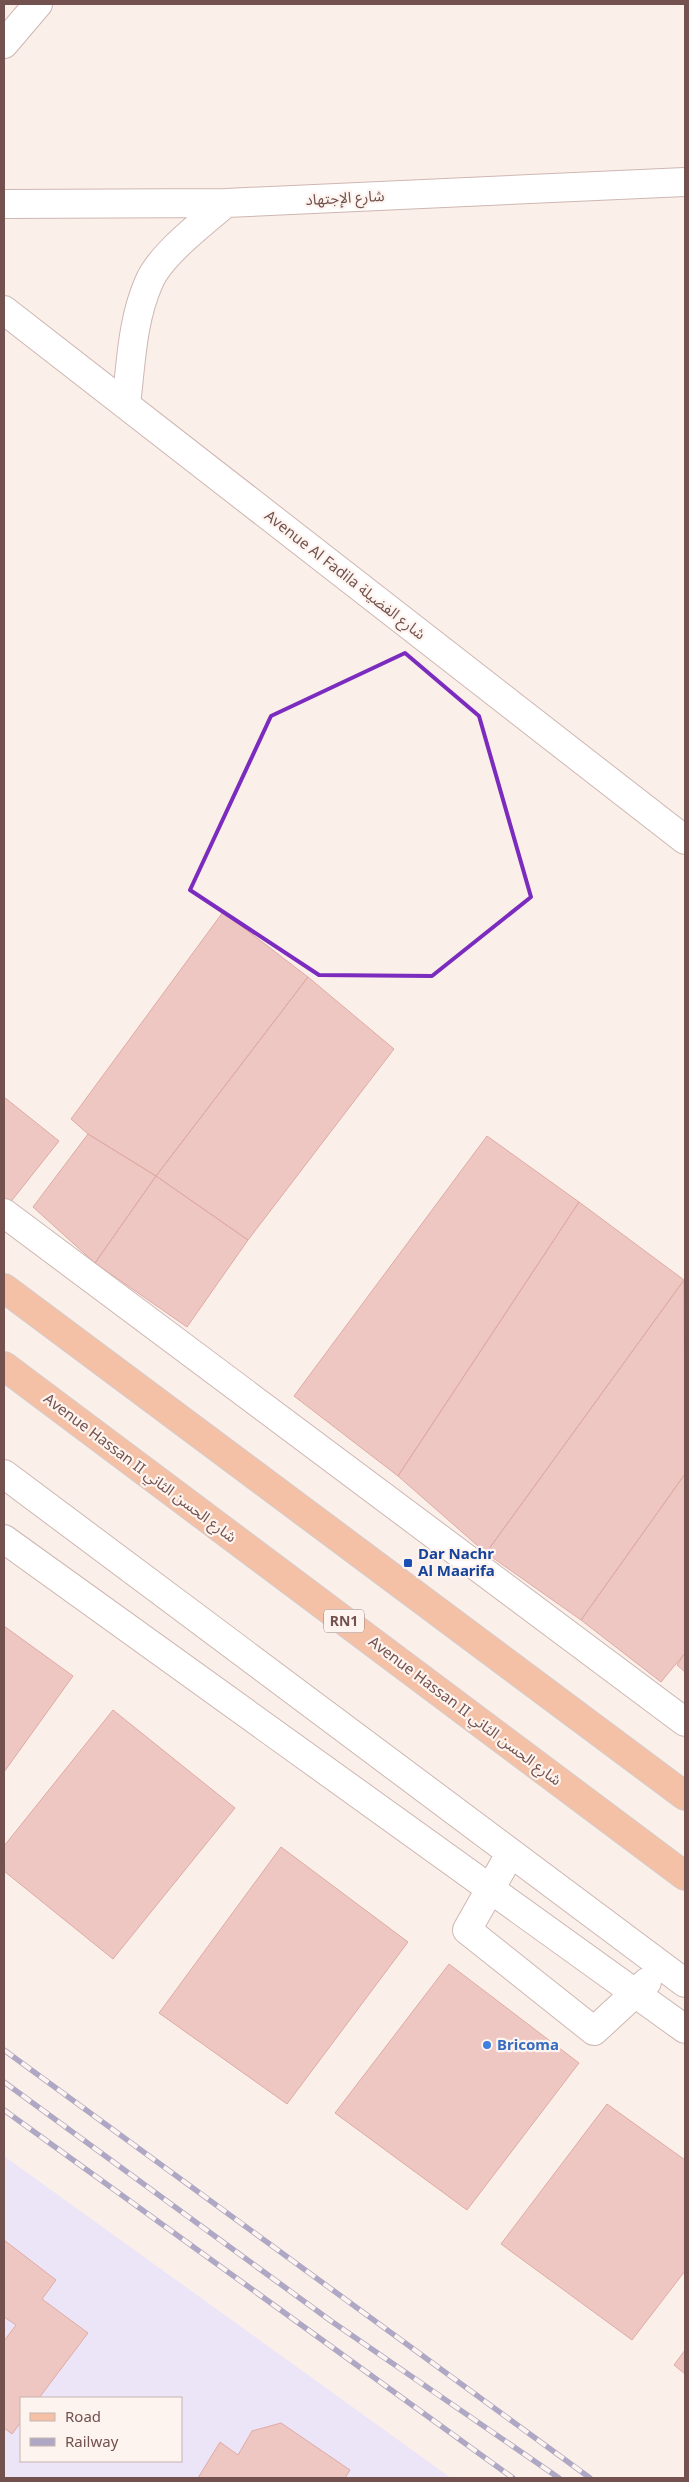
<svg xmlns="http://www.w3.org/2000/svg" width="689" height="2482" viewBox="0 0 689 2482" font-family="'Noto Sans','Noto Sans Arabic',sans-serif">
  <style>
    .education { fill: #ece5f7; fill-rule: evenodd }
    .building { fill: #eec7c3; stroke: #dfaaa4 }
    .lines { fill: none; stroke-linecap: round; stroke-linejoin: round }
    .minor-casing { stroke: #ceb7b2; stroke-width: 30 }
    .major-casing { stroke: #d5cbca; stroke-width: 30 }
    .minor { stroke: #fff; stroke-width: 28 }
    .major { stroke: #f4c1a7; stroke-width: 28 }
    .rail-casing { stroke: #afa8c4; stroke-width: 5.5 }
    .rail { stroke: #fef4ef; stroke-width: 4; stroke-dasharray: 11; stroke-linecap: butt }
    .marked { fill: none; stroke: #7b2cbf; stroke-width: 4; stroke-linejoin: round }
    .transit-dot { fill: #1a4fb4; stroke: #fef4ef; stroke-width: 2 }
    .shop-dot { fill: #3f7fe0; stroke: #fef4ef; stroke-width: 2 }
    .labels { text-anchor: middle; stroke-width: 4.5; stroke-linejoin: round; paint-order: stroke }
    .shield { fill: #fef4ef; stroke: #9d827e; stroke-width: 1 }
    .shield-label { font-size: 14px; font-weight: bold; fill: #73514e }
    .street-label { font-size: 15px; fill: #73514e; stroke: #fef4ef }
    .transit-label { font-size: 15px; font-weight: bold; fill: #164399; stroke: #fef4ef; text-anchor: start }
    .shop-label { font-size: 15px; font-weight: bold; fill: #366cbe; stroke: #fef4ef; text-anchor: start }
  </style>
  <rect width="100%" height="100%" fill="#fbefe9"/>
  <path class="education" d="M 4,2156 L 451,2478 L 4,2478 ZM 21,2398 L 181,2398 L 181,2461 L 21,2461 Z"/>
  <path class="building" d="M 223,912 L 308,977 L 156,1176 L 88,1134 L 71,1119 Z
    M 308,977 L 394,1049 L 248,1240 L 156,1176 Z
    M 4,1097 L 59,1141 L 9,1204 L 4,1199 Z
    M 88,1134 L 156,1176 L 95,1263 L 33,1207 Z
    M 487,1136 L 579,1202 L 398,1476 L 294,1396 Z
    M 156,1176 L 248,1240 L 187,1327 L 95,1263 Z
    M 579,1202 L 684,1280 L 486,1553 L 398,1476 Z
    M 684,1280 L 685,1474 L 581,1620 L 486,1553 Z
    M 685,1474 L 685,1653 L 661,1682 L 581,1620 Z
    M 4,1626 L 73,1676 L 4,1772 Z
    M 685,1653 L 685,1672 L 677,1665 Z
    M 113,1710 L 235,1808 L 113,1959 L 4,1871 L 4,1846 Z
    M 281,1847 L 408,1942 L 287,2104 L 159,2013 Z
    M 449,1964 L 579,2063 L 467,2210 L 335,2113 Z
    M 607,2104 L 685,2160 L 685,2271 L 632,2340 L 501,2244 Z
    M 4,2240 L 56,2280 L 42,2299 L 88,2333 L 39,2398 L 21,2398 L 21,2422 L 12,2434 L 4,2428 L 4,2341 L 16,2325 L 4,2317 Z
    M 685,2350 L 685,2374 L 674,2365 Z
    M 281,2423 L 350,2470 L 345,2478 L 198,2478 L 220,2442 L 238,2455 L 252,2431 Z"/>
  <g class="lines">
    <defs>
      <path id="minor" d="M 4,44 L 38,4
        M 4,204 L 226,203 L 685,182
        M 4,310 L 685,840
        M 126,405 C 131,364 132,320 149,282 C 160,255 204,222 226,203
        M 4,1213 L 685,1722
        M 4,1474 L 685,1983
        M 4,1539 L 685,2029
        M 510,1854 L 467,1930 L 594,2031 L 647,1982"/>
      <path id="major" d="M 4,1288 L 685,1796
        M 4,1366 L 685,1876"/>
    </defs>
    <use href="#minor" class="minor-casing"/>
    <use href="#major" class="major-casing"/>
    <use href="#minor" class="minor"/>
    <use href="#major" class="major"/>
    <defs>
      <path id="rail" d="M 4,2050 L 590,2478
        M 4,2082 L 331,2321 L 559,2478
        M 4,2110 L 513,2478"/>
    </defs>
    <use href="#rail" class="rail-casing"/>
    <use href="#rail" class="rail"/>
  </g>
  <path class="marked" d="M 405,653 L 479,716 L 531,897 L 432,976 L 319,975 L 190,890 L 271,716 Z"/>
  <rect class="transit-dot" x="403" y="1558" width="10" height="10" rx="2.5"/>
  <circle class="shop-dot" cx="487" cy="2045" r="5"/>
  <g class="labels">
    <rect class="shield" x="324" y="1609.5" width="40" height="23" rx="4"/>
    <g class="shield-label">
      <text x="344" y="1626">RN1</text>
    </g>
    <g class="street-label">
      <text transform="translate(345 198) rotate(-3)" y="5">شارع الإجتهاد</text>
      <text transform="translate(345 575) rotate(38)" y="5">Avenue Al Fadila شارع الفضيلة</text>
      <text transform="translate(140 1468) rotate(37)" y="5">Avenue Hassan II شارع الحسن الثاني</text>
      <text transform="translate(465 1711) rotate(37)" y="5">Avenue Hassan II شارع الحسن الثاني</text>
    </g>
    <g class="transit-label">
      <text x="418" y="1559">Dar Nachr<tspan x="418" dy="17">Al Maarifa</tspan></text>
    </g>
    <g class="shop-label">
      <text x="497" y="2050">Bricoma</text>
    </g>
  </g>
  <rect width="689" height="2482" fill="none" stroke="#73514e" stroke-width="10"/>
  <rect x="20" y="2397" width="162" height="65" fill="#fef4ef" stroke="#c6b3af"/>
  <rect x="30" y="2413" width="25" height="8" fill="#f4c1a7" stroke="#c6b3af"/>
  <text x="65" y="2422" font-size="15" fill="#73514e">Road</text>
  <rect x="30" y="2438" width="25" height="8" fill="#afa8c4" stroke="#c6b3af"/>
  <text x="65" y="2447" font-size="15" fill="#73514e">Railway</text>
</svg>
